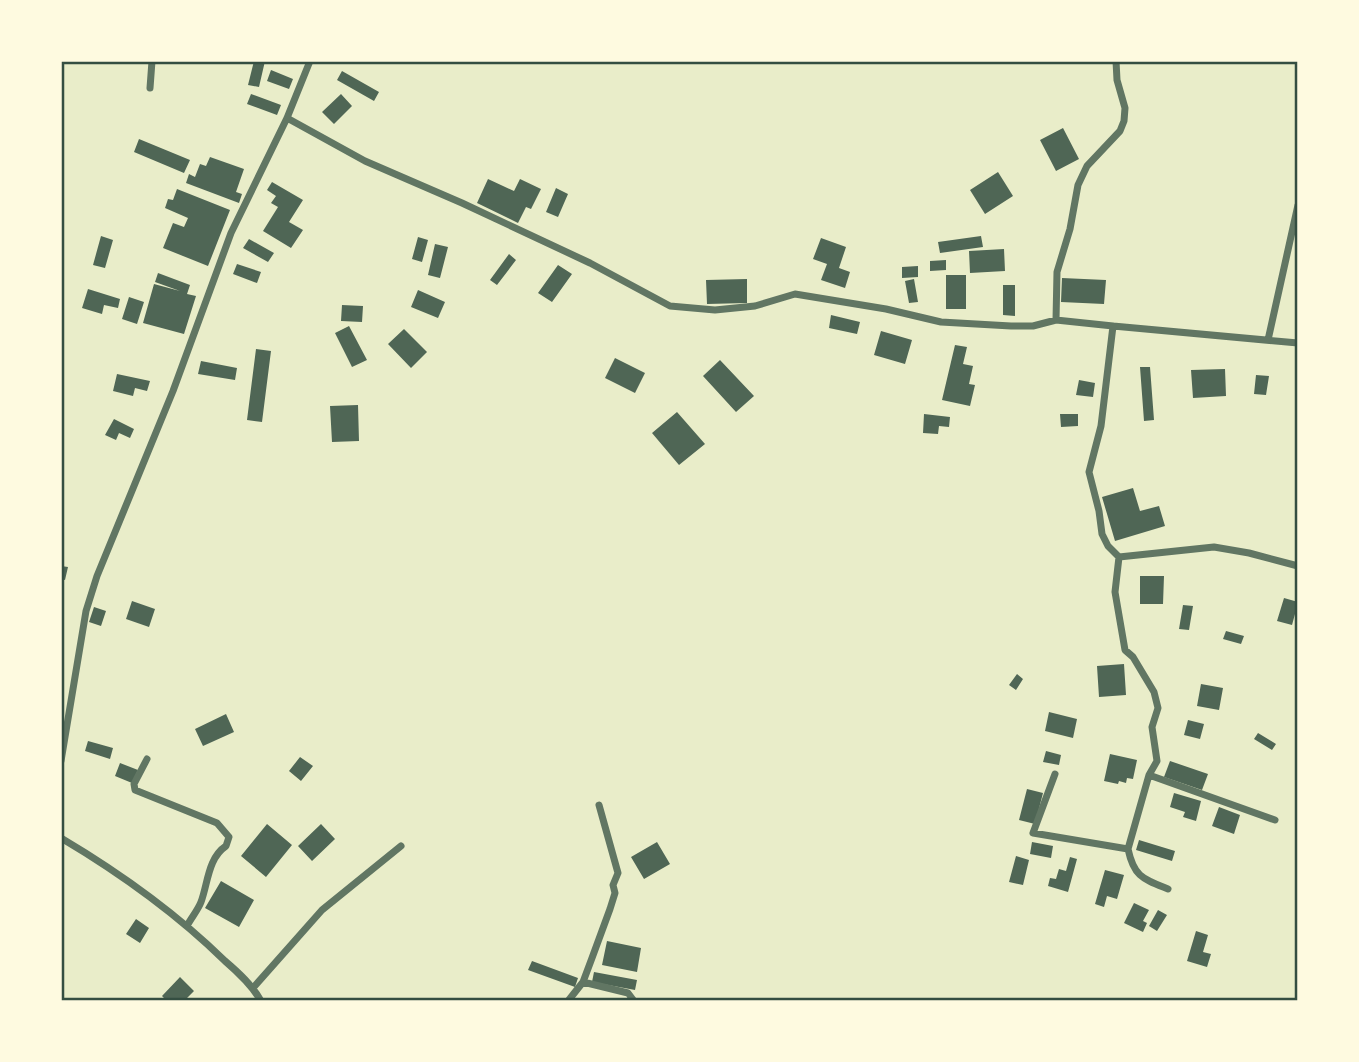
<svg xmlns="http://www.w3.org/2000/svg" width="1359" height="1062" viewBox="0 0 1359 1062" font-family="'Work Sans',sans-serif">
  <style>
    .building { fill: #4f6655 }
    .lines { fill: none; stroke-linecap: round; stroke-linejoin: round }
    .minor { stroke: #617663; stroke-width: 7 }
    .neatline { fill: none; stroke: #344e41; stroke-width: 2.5 }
  </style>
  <rect width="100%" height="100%" fill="#e9edc9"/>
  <path class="building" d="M 254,61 L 265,61 L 259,87 L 248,85 Z
    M 271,70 L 293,79 L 289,89 L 267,81 Z
    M 342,71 L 379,92 L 374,101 L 337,80 Z
    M 251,94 L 281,105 L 277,115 L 247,104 Z
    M 341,94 L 352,106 L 334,124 L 322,112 Z
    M 1063,128 L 1079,159 L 1056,171 L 1040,140 Z
    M 139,139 L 190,160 L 184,173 L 134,152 Z
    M 210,157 L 244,169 L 236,192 L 242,194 L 239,203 L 186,183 L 189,174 L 195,177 L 200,164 L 206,166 Z
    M 998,172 L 1013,196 L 985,214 L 970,190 Z
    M 488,179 L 514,191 L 520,179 L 541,189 L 531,209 L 526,207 L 518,223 L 477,203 Z
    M 272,182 L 303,200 L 289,222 L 303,230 L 291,248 L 263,231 L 278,207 L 271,203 L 276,196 L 267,190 Z
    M 556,188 L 568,194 L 558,217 L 546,212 Z
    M 177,189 L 230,210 L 208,266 L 163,248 L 173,223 L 184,227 L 188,218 L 165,208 L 168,199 L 173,200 Z
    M 101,236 L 113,240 L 105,268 L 93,265 Z
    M 981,236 L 983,247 L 940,253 L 938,242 Z
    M 418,237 L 428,240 L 422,262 L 412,259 Z
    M 821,238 L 846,247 L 839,268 L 850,272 L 845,288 L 821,280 L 827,264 L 813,259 Z
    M 249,239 L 274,253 L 268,262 L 243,248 Z
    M 435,244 L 448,247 L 440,278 L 428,275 Z
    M 1004,249 L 1005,271 L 970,273 L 969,251 Z
    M 509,254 L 516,260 L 497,285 L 490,280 Z
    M 946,260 L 946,270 L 930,271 L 930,261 Z
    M 237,264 L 261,272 L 257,283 L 233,274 Z
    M 558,265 L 572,274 L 552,302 L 538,293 Z
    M 918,266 L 918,277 L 902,278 L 902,267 Z
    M 158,273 L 190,285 L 187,294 L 196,296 L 184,334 L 143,323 L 154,284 L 180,291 L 155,282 Z
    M 946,275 L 966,275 L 966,309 L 946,309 Z
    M 1062,278 L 1106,280 L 1104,304 L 1061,302 Z
    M 747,279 L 747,303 L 707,304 L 706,280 Z
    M 914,279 L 918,302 L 909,303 L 905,281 Z
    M 1003,285 L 1015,285 L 1015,316 L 1003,315 Z
    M 88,289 L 120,299 L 118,308 L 104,305 L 102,314 L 82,308 Z
    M 418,290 L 445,302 L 438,318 L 411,307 Z
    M 129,297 L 144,302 L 137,324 L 122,319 Z
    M 342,305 L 363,306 L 362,322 L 341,321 Z
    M 831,315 L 860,322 L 857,334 L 829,328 Z
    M 349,326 L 367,360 L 352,367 L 335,333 Z
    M 404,329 L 427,352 L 411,368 L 388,344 Z
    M 881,331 L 912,340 L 905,364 L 874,355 Z
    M 955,345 L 967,347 L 963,364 L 973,366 L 969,384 L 975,385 L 970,406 L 942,400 Z
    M 256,349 L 271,351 L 262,422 L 247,420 Z
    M 615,358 L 645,373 L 635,393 L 605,378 Z
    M 720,360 L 754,396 L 736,412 L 703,376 Z
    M 201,361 L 237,368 L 235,380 L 198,374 Z
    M 1140,367 L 1150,367 L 1154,420 L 1144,421 Z
    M 1225,369 L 1226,396 L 1193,398 L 1191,370 Z
    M 117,374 L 150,381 L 147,391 L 135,388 L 133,396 L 113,391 Z
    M 1256,375 L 1269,376 L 1266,395 L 1254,394 Z
    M 1079,380 L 1095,383 L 1093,397 L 1076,395 Z
    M 358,405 L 359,441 L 332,442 L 330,406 Z
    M 677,412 L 705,444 L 679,465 L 652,433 Z
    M 924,414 L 950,417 L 949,427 L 939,426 L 938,434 L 923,433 Z
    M 1060,414 L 1078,414 L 1078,426 L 1061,427 Z
    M 114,419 L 134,429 L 130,438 L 119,433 L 116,440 L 105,435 Z
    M 1133,488 L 1140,511 L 1159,506 L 1165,526 L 1115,541 L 1102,497 Z
    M 61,566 L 68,567 L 65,580 L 61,579 Z
    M 1140,576 L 1164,576 L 1163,604 L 1140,604 Z
    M 1284,598 L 1298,602 L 1298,615 L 1295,614 L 1292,625 L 1277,621 Z
    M 132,601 L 155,609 L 149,627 L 126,619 Z
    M 1183,605 L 1193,606 L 1189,630 L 1179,629 Z
    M 94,607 L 106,611 L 101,626 L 89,622 Z
    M 1226,631 L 1244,636 L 1241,644 L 1223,639 Z
    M 1124,664 L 1126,695 L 1099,697 L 1097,666 Z
    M 1017,674 L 1023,679 L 1016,690 L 1009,685 Z
    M 1201,684 L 1223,688 L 1219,710 L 1197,706 Z
    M 1049,712 L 1077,719 L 1073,738 L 1045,731 Z
    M 226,714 L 234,732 L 203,746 L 195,729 Z
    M 1188,720 L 1204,724 L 1200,739 L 1184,735 Z
    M 1258,733 L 1276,744 L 1272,750 L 1254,739 Z
    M 88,741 L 113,748 L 110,759 L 85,751 Z
    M 1046,751 L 1061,755 L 1059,765 L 1043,762 Z
    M 1110,754 L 1137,760 L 1133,779 L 1127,778 L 1126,783 L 1119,781 L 1118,784 L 1104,781 Z
    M 300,757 L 313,766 L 301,781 L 289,771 Z
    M 1170,761 L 1208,774 L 1202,790 L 1164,777 Z
    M 120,763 L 138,770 L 132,783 L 115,776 Z
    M 1027,789 L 1043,793 L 1035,824 L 1019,820 Z
    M 1174,793 L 1201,801 L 1196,821 L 1183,817 L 1185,812 L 1170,807 Z
    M 1219,807 L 1240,815 L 1234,834 L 1212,826 Z
    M 267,824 L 292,845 L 266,877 L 241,856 Z
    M 321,824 L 335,839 L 312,861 L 298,846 Z
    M 1139,840 L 1175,851 L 1172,861 L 1136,850 Z
    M 657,842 L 670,864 L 644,879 L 631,857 Z
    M 1032,842 L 1053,846 L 1051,858 L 1030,854 Z
    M 1016,856 L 1029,860 L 1023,885 L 1009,882 Z
    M 1070,857 L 1077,859 L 1068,892 L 1048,886 L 1050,878 L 1056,879 L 1059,869 L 1066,871 Z
    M 1105,870 L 1124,875 L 1117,899 L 1107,896 L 1104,907 L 1095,904 Z
    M 221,881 L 254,900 L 239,927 L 205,908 Z
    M 1134,903 L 1149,910 L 1143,921 L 1147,923 L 1143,932 L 1124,923 Z
    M 1158,910 L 1167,915 L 1157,931 L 1149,926 Z
    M 136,919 L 149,928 L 140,943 L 126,934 Z
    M 1196,931 L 1208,935 L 1203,952 L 1211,954 L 1207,967 L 1187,961 Z
    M 607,941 L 641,948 L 637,972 L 602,965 Z
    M 532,961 L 578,978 L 575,987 L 528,970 Z
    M 594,972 L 637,980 L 635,990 L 592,982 Z
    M 180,977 L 194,991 L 184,1001 L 167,1001 L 162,996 Z"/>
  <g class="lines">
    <path class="minor" d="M 150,88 L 152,61
      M 287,118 L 365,161 L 462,203 L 590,263 L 670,306 L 715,310 L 755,306 L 795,294 L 886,309 L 941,322 L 1011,326 L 1033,326 L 1056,320 L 1113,326 L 1101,426 L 1089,472 L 1099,511 L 1102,534 L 1108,546 L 1119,557 L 1115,592 L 1125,650 L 1133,657 L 1154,692 L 1158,708 L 1152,727 L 1157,761 L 1149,775 L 1128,849 C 1134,877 1143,879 1168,889
      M 1056,320 L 1057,272 L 1070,229 L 1078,185 L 1087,166 L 1120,131 L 1124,121 L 1125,108 L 1117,80 L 1116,61
      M 1113,326 L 1298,343
      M 1268,340 L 1298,205
      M 1119,557 L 1214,547 L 1249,553 L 1298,566
      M 147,759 L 134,784 L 135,790 L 217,823 L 229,837 L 226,846 C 208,858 208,883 201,902 C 198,910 191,918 187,926
      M 61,761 L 86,611 L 97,576 L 173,391 L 231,233 L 287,118 L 310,61
      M 1055,774 L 1033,833 L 1128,849
      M 1149,775 L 1275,820
      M 61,838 C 120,873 176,913 225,961 C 239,973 252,985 261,1001
      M 583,982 L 628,993 L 634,1001
      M 253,988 L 322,910 L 401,846
      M 568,1001 L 583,982 L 592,958 L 610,909 L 615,893 L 613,885 L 618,873 L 599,805"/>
  </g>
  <rect width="1359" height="1062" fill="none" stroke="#fefae0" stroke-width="126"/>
  <rect x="63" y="63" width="1233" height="936" class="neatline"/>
</svg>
